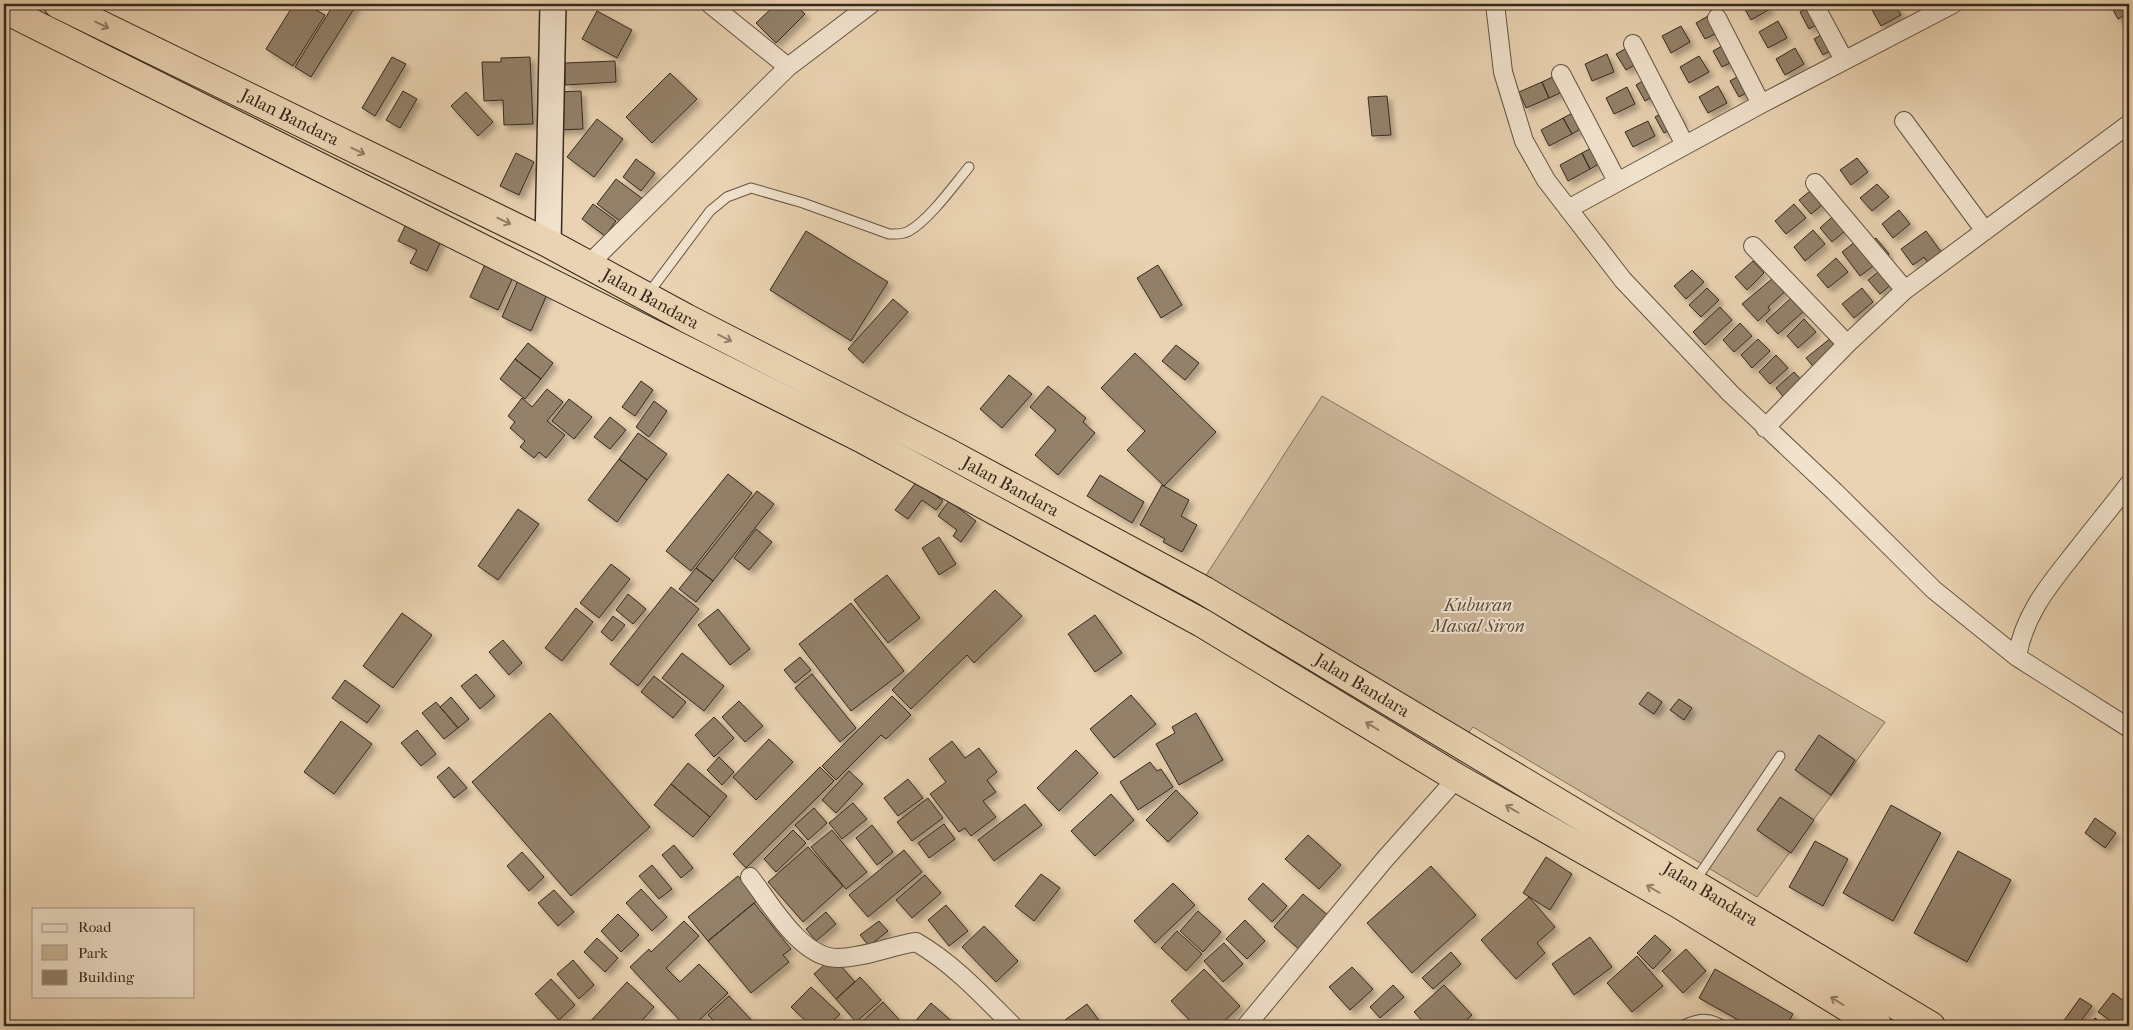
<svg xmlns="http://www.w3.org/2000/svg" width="2133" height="1030" viewBox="0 0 2133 1030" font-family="'IM FELL French Canon',serif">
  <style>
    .green { fill: #cbb699; stroke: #80705b }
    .building { fill: #93816a; stroke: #35291d; filter: url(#shadow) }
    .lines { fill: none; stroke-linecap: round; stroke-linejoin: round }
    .lane-casing { stroke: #625442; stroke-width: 11 }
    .street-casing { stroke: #625442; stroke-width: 20 }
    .secondary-casing { stroke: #35291d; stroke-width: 28 }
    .highway-casing { stroke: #35291d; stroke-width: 30 }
    .lane { stroke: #f1e2cd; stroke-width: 9 }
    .street { stroke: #f1e2cd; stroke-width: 18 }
    .secondary { stroke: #f1e2cd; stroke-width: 25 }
    .highway { stroke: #ead3b2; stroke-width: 28 }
    .oneway { stroke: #907e68 }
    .labels { text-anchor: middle; stroke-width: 4; stroke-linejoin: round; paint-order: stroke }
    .street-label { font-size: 18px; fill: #35291d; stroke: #f1e2cd }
    .park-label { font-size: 18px; font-style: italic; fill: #5a4c3c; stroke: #f1e2cd }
  </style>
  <defs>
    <filter id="shadow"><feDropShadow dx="4.5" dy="4.5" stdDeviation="2.5" flood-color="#0004"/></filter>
  </defs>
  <rect width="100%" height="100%" fill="#ead3b2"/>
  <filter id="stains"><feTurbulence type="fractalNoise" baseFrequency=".004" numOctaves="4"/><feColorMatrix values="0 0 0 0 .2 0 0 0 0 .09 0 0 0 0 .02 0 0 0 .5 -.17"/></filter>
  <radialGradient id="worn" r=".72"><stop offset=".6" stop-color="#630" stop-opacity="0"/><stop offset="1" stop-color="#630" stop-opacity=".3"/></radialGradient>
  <path class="green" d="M 1322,396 L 1885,722 L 1757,897 L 1473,727 L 1465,737 L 1203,580 Z"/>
  <path class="building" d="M 294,4 L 305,4 L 325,15 L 293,66 L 266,49 Z
    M 334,4 L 357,4 L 311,77 L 295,67 Z
    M 776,4 L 794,4 L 805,14 L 776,43 L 756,23 Z
    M 1742,4 L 1767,4 L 1770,9 L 1751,20 Z
    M 1815,4 L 1828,18 L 1809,29 L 1800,12 Z
    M 1883,4 L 1894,4 L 1901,15 L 1881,26 L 1872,10 Z
    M 2110,4 L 2129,4 L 2129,13 L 2118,19 Z
    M 597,11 L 632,30 L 617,58 L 582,39 Z
    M 1715,12 L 1725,29 L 1705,39 L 1696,23 Z
    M 1778,21 L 1787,38 L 1768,48 L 1759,32 Z
    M 1681,26 L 1690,42 L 1671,53 L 1662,36 Z
    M 1833,28 L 1842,44 L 1823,55 L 1814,39 Z
    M 1733,40 L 1742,57 L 1722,67 L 1713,51 Z
    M 1636,43 L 1645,59 L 1626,70 L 1616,54 Z
    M 1795,48 L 1804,64 L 1785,75 L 1776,59 Z
    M 1607,54 L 1614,72 L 1592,81 L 1585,64 Z
    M 1699,56 L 1709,72 L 1689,83 L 1680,67 Z
    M 392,57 L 406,64 L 375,116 L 362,108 Z
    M 530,57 L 533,124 L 504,125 L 503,100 L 484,101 L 482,62 L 501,62 L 501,58 Z
    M 615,61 L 616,82 L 565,85 L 565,63 Z
    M 1749,70 L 1758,86 L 1739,97 L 1730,81 Z
    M 1563,72 L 1571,88 L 1549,98 L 1542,82 Z
    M 670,73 L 697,99 L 652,143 L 626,117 Z
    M 1655,74 L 1664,90 L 1645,101 L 1636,85 Z
    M 1542,82 L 1549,98 L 1526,108 L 1519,92 Z
    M 1718,86 L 1727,103 L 1708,113 L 1699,97 Z
    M 1627,87 L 1635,104 L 1614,114 L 1606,98 Z
    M 403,91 L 417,99 L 400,128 L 386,120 Z
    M 581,91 L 583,129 L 558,130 L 557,92 Z
    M 466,92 L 493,122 L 478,136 L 451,106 Z
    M 1387,96 L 1391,135 L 1372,136 L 1368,97 Z
    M 1674,106 L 1683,123 L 1664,133 L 1655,117 Z
    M 1584,107 L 1592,122 L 1572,134 L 1563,118 Z
    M 1563,118 L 1572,134 L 1549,146 L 1541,130 Z
    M 597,119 L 623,139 L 594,177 L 567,157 Z
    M 1648,121 L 1655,136 L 1633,147 L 1625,132 Z
    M 1603,142 L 1611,157 L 1590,169 L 1582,153 Z
    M 516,153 L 534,162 L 519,195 L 500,186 Z
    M 1582,153 L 1590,169 L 1568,181 L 1560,165 Z
    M 1857,158 L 1868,172 L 1851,185 L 1840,170 Z
    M 636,159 L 655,173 L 641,191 L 623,177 Z
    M 616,179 L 643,199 L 624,224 L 597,204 Z
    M 1821,182 L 1833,196 L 1811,214 L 1799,200 Z
    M 1877,184 L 1889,197 L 1872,211 L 1860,198 Z
    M 593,204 L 616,221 L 605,236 L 582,219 Z
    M 1794,204 L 1806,218 L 1786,234 L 1775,221 Z
    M 1841,209 L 1854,223 L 1832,242 L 1820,228 Z
    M 1899,210 L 1910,224 L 1893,238 L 1882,224 Z
    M 407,222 L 442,239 L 427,271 L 410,263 L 417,250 L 398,241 Z
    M 1813,230 L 1825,244 L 1805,261 L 1794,247 Z
    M 806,231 L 888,282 L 851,341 L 770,290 Z
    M 1926,231 L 1944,256 L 1930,266 L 1924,257 L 1913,265 L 1901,249 Z
    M 1864,235 L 1870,243 L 1876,238 L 1889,254 L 1860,276 L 1842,252 Z
    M 1836,258 L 1848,272 L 1828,288 L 1817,275 Z
    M 487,260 L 515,273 L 498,310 L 470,297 Z
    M 1753,261 L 1764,273 L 1747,290 L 1735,277 Z
    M 1888,264 L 1900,277 L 1880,294 L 1868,280 Z
    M 1158,265 L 1182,305 L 1161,318 L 1137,278 Z
    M 1692,270 L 1704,282 L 1686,299 L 1674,286 Z
    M 1779,273 L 1791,286 L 1768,307 L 1770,310 L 1758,321 L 1742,304 Z
    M 520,276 L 549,290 L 531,331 L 502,317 Z
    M 1707,288 L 1719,300 L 1701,317 L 1689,305 Z
    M 1862,288 L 1873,302 L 1854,318 L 1842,304 Z
    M 1792,297 L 1804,311 L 1778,334 L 1766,321 Z
    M 893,299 L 908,312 L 863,363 L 848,349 Z
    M 1720,307 L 1732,320 L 1705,345 L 1693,332 Z
    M 1804,319 L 1816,332 L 1798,348 L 1787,336 Z
    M 1740,323 L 1752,336 L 1734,352 L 1723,340 Z
    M 1832,337 L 1843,350 L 1817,371 L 1806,358 Z
    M 1758,339 L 1770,351 L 1752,368 L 1741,355 Z
    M 528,343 L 553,363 L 541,379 L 515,359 Z
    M 1176,345 L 1199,363 L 1185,380 L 1162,361 Z
    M 1135,353 L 1216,432 L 1164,486 L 1127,450 L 1145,431 L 1101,388 Z
    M 1776,355 L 1788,368 L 1770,384 L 1759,372 Z
    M 515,359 L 541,379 L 525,399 L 500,379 Z
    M 1794,372 L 1805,384 L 1787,401 L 1776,388 Z
    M 1009,375 L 1032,394 L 1002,428 L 980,409 Z
    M 641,381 L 653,390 L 635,416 L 622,407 Z
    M 1048,386 L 1086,418 L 1083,422 L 1095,433 L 1058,475 L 1035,455 L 1056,430 L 1030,407 Z
    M 547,389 L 563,402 L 547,421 L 565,435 L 546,458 L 539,452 L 534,458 L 520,447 L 525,441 L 510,428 L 515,422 L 508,416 L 522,398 L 532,407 Z
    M 569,399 L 592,417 L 574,439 L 552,421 Z
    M 654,401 L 667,411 L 649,437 L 636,427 Z
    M 610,417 L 626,430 L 610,449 L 594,437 Z
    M 638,433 L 667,454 L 647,480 L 619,459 Z
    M 619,459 L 647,480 L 617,522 L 588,500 Z
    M 728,474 L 752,493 L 691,571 L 666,551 Z
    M 1100,475 L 1144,502 L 1132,523 L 1087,496 Z
    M 917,481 L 943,501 L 936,510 L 922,500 L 908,519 L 895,510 Z
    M 1162,485 L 1189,500 L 1181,516 L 1197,525 L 1182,552 L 1163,542 L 1165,539 L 1140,525 Z
    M 757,491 L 774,504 L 713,581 L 696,568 Z
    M 949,501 L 976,521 L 961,542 L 953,536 L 957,530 L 938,516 Z
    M 518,509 L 539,524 L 498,580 L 478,566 Z
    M 756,529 L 772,542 L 749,570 L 734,558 Z
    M 939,537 L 956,564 L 939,575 L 922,548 Z
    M 611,564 L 630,579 L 599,618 L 580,603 Z
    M 696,568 L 713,581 L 696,602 L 679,589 Z
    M 887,575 L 920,618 L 888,643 L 854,600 Z
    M 671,587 L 699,609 L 638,686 L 610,664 Z
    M 995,590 L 1022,616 L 974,663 L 967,655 L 911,709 L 892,690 Z
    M 628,594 L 646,609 L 633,624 L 616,610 Z
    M 851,603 L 904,671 L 851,711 L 799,644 Z
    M 576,608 L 593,622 L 562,661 L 545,648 Z
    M 718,609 L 750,649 L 730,665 L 698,625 Z
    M 402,613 L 432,635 L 393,688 L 363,666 Z
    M 1095,615 L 1122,653 L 1095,672 L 1068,634 Z
    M 613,616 L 625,625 L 612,641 L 601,632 Z
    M 503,640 L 522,663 L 509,675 L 489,652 Z
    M 682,653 L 724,686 L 704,711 L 662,678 Z
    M 800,657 L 811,670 L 795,683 L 784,670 Z
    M 476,674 L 495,696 L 480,709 L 461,686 Z
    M 812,674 L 856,728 L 840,742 L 795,688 Z
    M 654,676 L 686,702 L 673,718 L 641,692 Z
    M 345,680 L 380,706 L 367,723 L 332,698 Z
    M 1648,692 L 1662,702 L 1654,714 L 1639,704 Z
    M 1131,695 L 1156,724 L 1114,758 L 1090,729 Z
    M 892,696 L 911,715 L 886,739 L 881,735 L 836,780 L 822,766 Z
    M 451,697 L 469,719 L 458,728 L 440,707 Z
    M 1679,699 L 1692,708 L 1684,720 L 1670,710 Z
    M 739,701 L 763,726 L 745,742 L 722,717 Z
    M 436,702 L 458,728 L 444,739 L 422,713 Z
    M 550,713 L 650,827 L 571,896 L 472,782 Z
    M 1196,713 L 1223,760 L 1179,785 L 1156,744 L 1175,733 L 1172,727 Z
    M 714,717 L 734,738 L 714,757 L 695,735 Z
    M 341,721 L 372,744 L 334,794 L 304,772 Z
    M 417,730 L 436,754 L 421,766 L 401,743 Z
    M 1819,735 L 1855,760 L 1831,795 L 1795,770 Z
    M 769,739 L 793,762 L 756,800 L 733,777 Z
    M 952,741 L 965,758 L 979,748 L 997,772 L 987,780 L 996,792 L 983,801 L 996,817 L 971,836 L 965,828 L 959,832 L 930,794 L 946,782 L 929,759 Z
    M 1076,750 L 1098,773 L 1059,811 L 1037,788 Z
    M 719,757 L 734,772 L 722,785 L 707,770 Z
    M 1150,762 L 1157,771 L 1161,769 L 1173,787 L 1138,810 L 1120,782 Z
    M 688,763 L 727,796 L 710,817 L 671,784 Z
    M 449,767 L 467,788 L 454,798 L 437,777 Z
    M 820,767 L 834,781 L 746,868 L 733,854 Z
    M 849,771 L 863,784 L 836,813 L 822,800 Z
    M 908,779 L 923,798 L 898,816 L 884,798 Z
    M 671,784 L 710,817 L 693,837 L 654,805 Z
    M 1176,790 L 1198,813 L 1168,842 L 1146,820 Z
    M 1111,794 L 1134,820 L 1095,856 L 1071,831 Z
    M 1780,797 L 1814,820 L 1791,853 L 1757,830 Z
    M 928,798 L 943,818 L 912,841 L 897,822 Z
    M 853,803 L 867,819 L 842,839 L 829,823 Z
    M 1025,804 L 1042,825 L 994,861 L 978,840 Z
    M 1891,805 L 1941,833 L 1893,921 L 1843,893 Z
    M 814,808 L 827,823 L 808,840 L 795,825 Z
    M 2095,818 L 2116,833 L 2105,848 L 2085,833 Z
    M 944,824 L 955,839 L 929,858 L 918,843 Z
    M 872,825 L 893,852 L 877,865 L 856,838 Z
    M 793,830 L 806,843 L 776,872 L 764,859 Z
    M 832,830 L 867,872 L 846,889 L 811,847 Z
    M 1308,835 L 1341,865 L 1319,889 L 1285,859 Z
    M 1815,841 L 1848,859 L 1823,906 L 1789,887 Z
    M 674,845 L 693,868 L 681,878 L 662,855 Z
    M 808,847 L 843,886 L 803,922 L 768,882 Z
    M 904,850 L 922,872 L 868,917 L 849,895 Z
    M 1958,851 L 2011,880 L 1967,962 L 1914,933 Z
    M 522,852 L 544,877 L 529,891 L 507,866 Z
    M 1546,857 L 1572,874 L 1550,910 L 1523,893 Z
    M 652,865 L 672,889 L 659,899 L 639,876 Z
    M 1431,866 L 1476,915 L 1412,973 L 1367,923 Z
    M 1041,874 L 1060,888 L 1034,921 L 1015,906 Z
    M 925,875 L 941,893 L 912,918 L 896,900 Z
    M 738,876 L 758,900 L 708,941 L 688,917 Z
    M 1173,883 L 1195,905 L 1155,943 L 1134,921 Z
    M 1263,883 L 1287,906 L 1272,922 L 1248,899 Z
    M 641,889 L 667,917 L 652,931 L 626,903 Z
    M 554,890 L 574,912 L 558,926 L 538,903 Z
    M 1303,894 L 1331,918 L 1302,952 L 1274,927 Z
    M 1529,897 L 1555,927 L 1537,943 L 1545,953 L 1516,979 L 1481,940 Z
    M 754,903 L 791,949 L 783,955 L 789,962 L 751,993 L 708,941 Z
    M 946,905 L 968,931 L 949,946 L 928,920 Z
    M 1198,911 L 1221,932 L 1203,952 L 1180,931 Z
    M 826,912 L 836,924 L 816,941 L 806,929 Z
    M 618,914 L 639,935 L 621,952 L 601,931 Z
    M 1245,920 L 1265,941 L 1247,959 L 1226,939 Z
    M 684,921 L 699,936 L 666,968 L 680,982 L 699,964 L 728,993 L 693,1026 L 685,1026 L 630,967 L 649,949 L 651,952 Z
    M 879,921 L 888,931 L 869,946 L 860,935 Z
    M 984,926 L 1018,961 L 996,982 L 962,947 Z
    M 1177,931 L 1202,954 L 1186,971 L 1161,948 Z
    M 1655,935 L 1671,950 L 1653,969 L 1637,953 Z
    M 1590,937 L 1612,967 L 1574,995 L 1552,964 Z
    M 597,938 L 618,958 L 605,972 L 584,952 Z
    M 1224,943 L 1243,964 L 1223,982 L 1204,961 Z
    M 1686,949 L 1706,971 L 1683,993 L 1662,971 Z
    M 1451,952 L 1461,964 L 1433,989 L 1422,978 Z
    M 1637,956 L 1663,986 L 1632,1012 L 1607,983 Z
    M 833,957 L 855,982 L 836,999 L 814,974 Z
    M 573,960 L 594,985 L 579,999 L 557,974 Z
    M 1352,967 L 1373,989 L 1350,1010 L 1329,987 Z
    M 1204,969 L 1240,1006 L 1219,1026 L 1195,1026 L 1171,1001 Z
    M 1715,969 L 1793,1014 L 1786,1026 L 1749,1026 L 1699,998 Z
    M 860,977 L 881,1000 L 856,1022 L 836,999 Z
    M 551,979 L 575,1005 L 559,1020 L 535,994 Z
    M 627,982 L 654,1007 L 637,1026 L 586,1026 Z
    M 1393,985 L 1404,997 L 1380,1018 L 1370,1007 Z
    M 1444,985 L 1472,1015 L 1460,1026 L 1427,1026 L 1414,1012 Z
    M 811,987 L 840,1014 L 828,1026 L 811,1026 L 791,1007 Z
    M 2113,993 L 2129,1005 L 2129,1026 L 2118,1026 L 2098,1012 Z
    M 729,996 L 757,1026 L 719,1026 L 708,1015 Z
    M 2080,998 L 2092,1006 L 2077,1026 L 2060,1026 Z
    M 883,1002 L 905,1026 L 862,1026 L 860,1024 Z
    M 931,1003 L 955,1024 L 953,1026 L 912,1025 Z
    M 1087,1004 L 1103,1026 L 1069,1026 L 1065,1020 Z
    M 2095,1018 L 2106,1026 L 2089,1026 Z"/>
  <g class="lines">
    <defs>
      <path id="lane" d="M 648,294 L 710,211 L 727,197 L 751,188 L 803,203 L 889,234 C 896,234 902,235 909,231 C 929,220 954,185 969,167
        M 1695,881 L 1780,756
        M 1681,1026 C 1698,1018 1708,1016 1724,1026"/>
      <path id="street" d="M 710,4 L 788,67
        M 1495,4 L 1503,72 L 1524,141 L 1546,180 L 1623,280 L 1730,393 L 1835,492 L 1934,590 L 2017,657 L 2129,728
        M 1814,4 L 1844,60
        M 1717,18 L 1761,104
        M 1633,44 L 1685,145
        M 1561,74 L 1617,181
        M 1904,121 L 1985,231
        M 1815,183 L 1905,290
        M 1568,209 L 1761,104 L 1953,4
        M 1753,246 L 1847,344
        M 588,265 L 788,67 L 871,4
        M 1765,428 L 1847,344 L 1905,290 L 2129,124
        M 2017,657 C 2024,614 2050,584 2076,551 C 2094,528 2112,506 2129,484
        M 750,877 C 770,903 801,958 837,958 C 864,958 890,946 916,942 C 954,964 983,996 1013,1026
        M 1246,1026 L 1385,859 L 1457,778"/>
      <path id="secondary" d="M 548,243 L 553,4"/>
      <g id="highway">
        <path id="s1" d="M 58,4 L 548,243 L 686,318 L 945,451 L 1205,591 L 1931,1026"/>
        <path d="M 4,9 L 861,438 L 1202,623 L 1457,778 L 1679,904 L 1878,1026"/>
      </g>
    </defs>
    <use href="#lane" class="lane-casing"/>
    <use href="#street" class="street-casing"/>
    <use href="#secondary" class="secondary-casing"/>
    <use href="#highway" class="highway-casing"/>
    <use href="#lane" class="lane"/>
    <use href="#street" class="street"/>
    <use href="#secondary" class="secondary"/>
    <use href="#highway" class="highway"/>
  </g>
  <defs><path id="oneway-shaft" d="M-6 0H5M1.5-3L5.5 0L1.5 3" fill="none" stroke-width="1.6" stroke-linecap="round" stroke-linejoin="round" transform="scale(1.25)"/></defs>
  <g class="oneway">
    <use href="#oneway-shaft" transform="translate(102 25) rotate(26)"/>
    <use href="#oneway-shaft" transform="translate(358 151) rotate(26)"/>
    <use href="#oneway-shaft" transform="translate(504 221) rotate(26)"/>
    <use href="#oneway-shaft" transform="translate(725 338) rotate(27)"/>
    <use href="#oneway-shaft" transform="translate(1372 726) rotate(-149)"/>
    <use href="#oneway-shaft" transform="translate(1512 809) rotate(-150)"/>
    <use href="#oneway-shaft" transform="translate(1653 889) rotate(-150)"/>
    <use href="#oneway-shaft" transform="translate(1837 1001) rotate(-148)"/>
  </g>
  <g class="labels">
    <g class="street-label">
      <text dy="6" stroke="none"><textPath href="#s1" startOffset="258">Jalan Bandara</textPath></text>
      <text dy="6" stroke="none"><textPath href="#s1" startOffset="662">Jalan Bandara</textPath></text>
      <text dy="6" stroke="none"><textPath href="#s1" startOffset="1068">Jalan Bandara</textPath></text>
      <text dy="6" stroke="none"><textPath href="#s1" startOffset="1472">Jalan Bandara</textPath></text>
      <text dy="6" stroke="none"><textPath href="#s1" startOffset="1878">Jalan Bandara</textPath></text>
    </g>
    <g class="park-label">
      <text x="1478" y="611">Kuburan<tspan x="1478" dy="21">Massal Siron</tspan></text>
    </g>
  </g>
  <rect width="2133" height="1030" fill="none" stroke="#ead3b2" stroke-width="20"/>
  <rect x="5" y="5" width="2123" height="1020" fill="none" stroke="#35291d" stroke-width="2.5"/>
  <rect x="10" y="10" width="2113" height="1010" fill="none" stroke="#35291d"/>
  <rect x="32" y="908" width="162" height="90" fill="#f1e2cd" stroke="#a69887"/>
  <rect x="42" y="924" width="25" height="8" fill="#f1e2cd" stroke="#a69887"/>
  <text x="78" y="932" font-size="15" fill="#35291d">Road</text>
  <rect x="42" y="945" width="25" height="15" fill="#cbb699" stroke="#a69887"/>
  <text x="78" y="958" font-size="15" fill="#35291d">Park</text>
  <rect x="42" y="970" width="25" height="15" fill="#93816a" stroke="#a69887"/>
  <text x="78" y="982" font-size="15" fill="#35291d">Building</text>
  <rect width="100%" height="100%" filter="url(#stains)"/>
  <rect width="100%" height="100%" fill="url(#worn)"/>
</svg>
